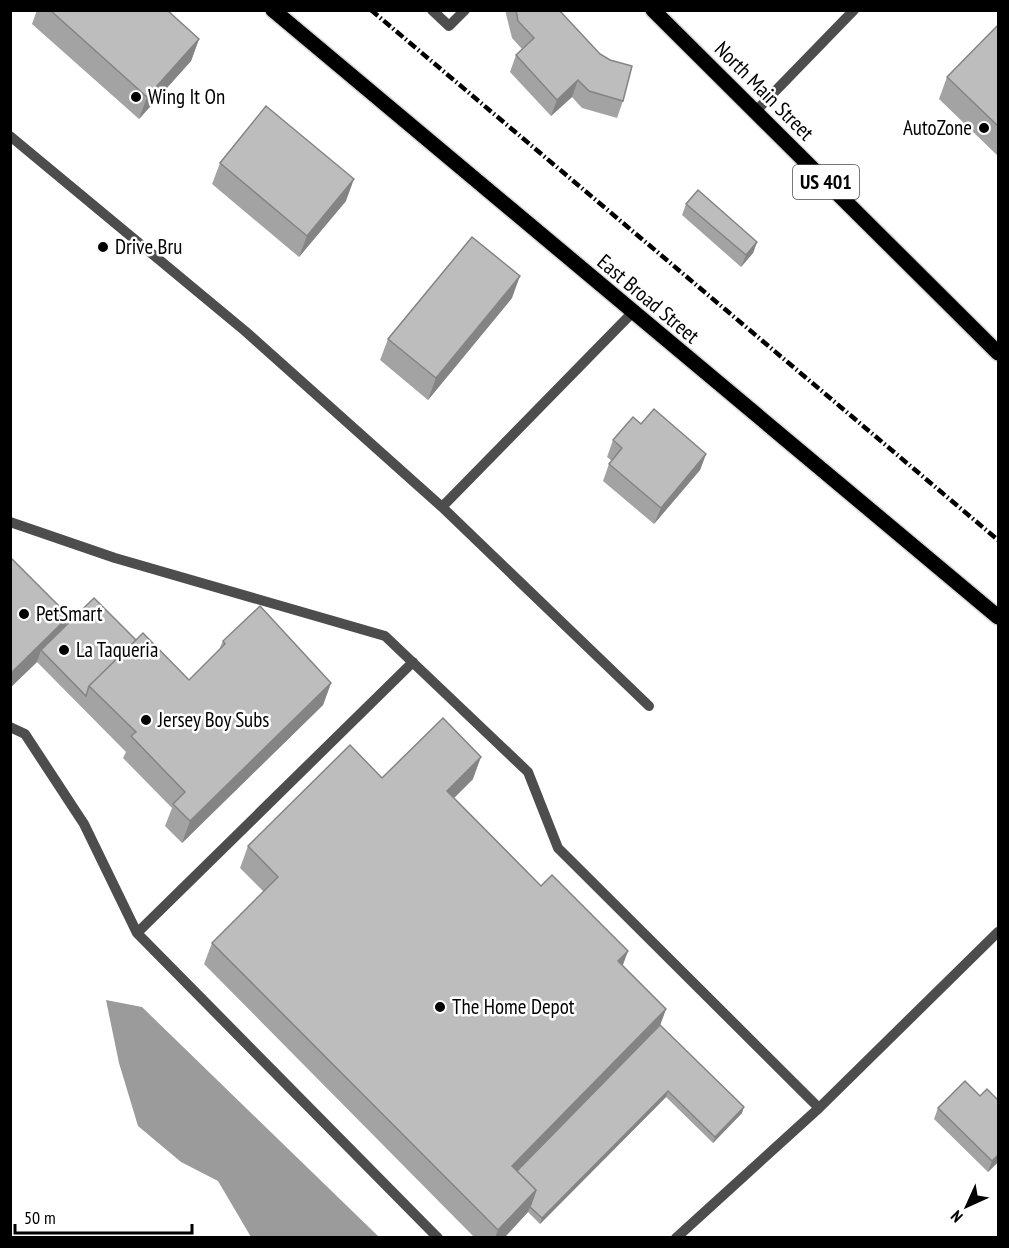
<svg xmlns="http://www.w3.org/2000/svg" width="1009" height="1248" viewBox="0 0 1009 1248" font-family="'PT Sans Narrow',sans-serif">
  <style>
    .water { fill: #9b9b9b }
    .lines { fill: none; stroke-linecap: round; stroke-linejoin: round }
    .major-casing { stroke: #dbdbdb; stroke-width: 18 }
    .minor { stroke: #4d4d4d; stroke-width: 10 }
    .major { stroke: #000; stroke-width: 15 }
    .rail { stroke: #000; stroke-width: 4.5; stroke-dasharray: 9 3 1.5 3; stroke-linecap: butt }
    .wall { fill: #a3a3a3 }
    .shaded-wall { fill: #848484 }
    .building { fill: #bdbdbd; stroke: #848484; stroke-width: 1.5 }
    .poi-dot { fill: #000; stroke: #fff; stroke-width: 2 }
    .labels { text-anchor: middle; stroke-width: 5; stroke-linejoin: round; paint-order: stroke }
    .shield { fill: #fff; stroke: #4c4c4c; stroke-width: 1.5 }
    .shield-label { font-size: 20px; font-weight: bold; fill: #000 }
    .street-label { font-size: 21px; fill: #000; stroke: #fff }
    .poi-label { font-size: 21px; fill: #000; stroke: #fff; text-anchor: start }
  </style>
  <rect width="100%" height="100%" fill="#fff"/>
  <path class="water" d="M 106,1000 L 142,1007 L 379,1237 L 251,1237 L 218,1181 L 181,1162 L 138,1126 L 119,1063 Z"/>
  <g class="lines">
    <defs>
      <path id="major" d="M 273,10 L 998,617
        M 653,10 L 998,353"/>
    </defs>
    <use href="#major" class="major-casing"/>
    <path class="minor" d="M 432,10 L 449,26 L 465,10
      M 755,112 L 854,10
      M 10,136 L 245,331 L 442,507 L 649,706
      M 442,507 L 632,313
      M 10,522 L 115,558 L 385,636 L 528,772 L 558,848 L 819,1108
      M 10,727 L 25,734 L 84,824 L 137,933 L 438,1238
      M 137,933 L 413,662
      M 676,1238 L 819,1108 L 998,932"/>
    <use href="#major" class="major"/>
    <path class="rail" d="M 371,10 L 998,540"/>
  </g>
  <path class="wall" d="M 37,10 L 167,10 L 199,39 L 191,61 L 139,119 L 32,24 Z
    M 505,10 L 559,10 L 623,101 L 617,118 L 582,108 L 572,97 L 551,116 L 510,72 L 516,55 L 522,49 L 512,38 Z
    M 999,24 L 999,157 L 939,99 L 947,77 Z
    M 220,163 L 346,201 L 299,257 L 212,184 Z
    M 686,204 L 757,242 L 753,253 L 741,267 L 682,215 Z
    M 512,298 L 428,400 L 380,360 L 388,339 Z
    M 641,424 L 706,454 L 700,470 L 654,524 L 603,481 L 609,464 L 612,461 L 607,457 L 613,440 Z
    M 69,616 L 65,626 L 136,640 L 189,680 L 219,650 L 223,641 L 331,683 L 323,705 L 182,843 L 165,826 L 172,808 L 123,758 L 126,752 L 37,662 L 10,688 Z
    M 382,778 L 473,779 L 454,798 L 541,886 L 628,951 L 622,966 L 666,1009 L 660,1025 L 742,1113 L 713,1143 L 666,1097 L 540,1224 L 528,1212 L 504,1238 L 475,1238 L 204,964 L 212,943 L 264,892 L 240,868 L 248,846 Z
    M 980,1096 L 999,1101 L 999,1161 L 988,1172 L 934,1119 L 938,1108 Z"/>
  <path class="shaded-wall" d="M 199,39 L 191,61 L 139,119 L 147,97 Z
    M 578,80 L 572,97 L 551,116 L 557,100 Z
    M 354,179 L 346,201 L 299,257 L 307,236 Z
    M 757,242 L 753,253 L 741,267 L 746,255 Z
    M 520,276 L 512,298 L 428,400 L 436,378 Z
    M 706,454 L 700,470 L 654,524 L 661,508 Z
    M 69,616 L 61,638 L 41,650 L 37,662 L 10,688 L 10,674 Z
    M 331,683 L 323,705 L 182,843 L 190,821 Z
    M 481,757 L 473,779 L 439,813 L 447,791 Z
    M 628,951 L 620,973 L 618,961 Z
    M 666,1009 L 658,1031 L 506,1182 L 512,1166 Z
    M 668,1091 L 666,1097 L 540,1224 L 542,1218 Z
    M 744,1107 L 742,1113 L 713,1143 L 715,1137 Z
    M 999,1154 L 999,1161 L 988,1172 L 992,1161 Z
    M 536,1190 L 528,1212 L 504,1238 L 495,1238 L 498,1230 Z"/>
  <path class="building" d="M 50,10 L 167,10 L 199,39 L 147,97 Z
    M 516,10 L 559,10 L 600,54 L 610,60 L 632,66 L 623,101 L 589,91 L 578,80 L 557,100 L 516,55 L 534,38 L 518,21 Z
    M 999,24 L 999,127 L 947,77 Z
    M 266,106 L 354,179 L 307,236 L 220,163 Z
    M 698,190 L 757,242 L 746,255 L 686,204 Z
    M 472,237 L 520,276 L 436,378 L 388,339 Z
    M 654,409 L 706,454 L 661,508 L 609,464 L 622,448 L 613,440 L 633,417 L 641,424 Z
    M 10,557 L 69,616 L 10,674 Z
    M 94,598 L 136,640 L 89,686 L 86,696 L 41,650 Z
    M 260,606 L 331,683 L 190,821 L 173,804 L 185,792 L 131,736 L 136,732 L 89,686 L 143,633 L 189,680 L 225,644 L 223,641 Z
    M 443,718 L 481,757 L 447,791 L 541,886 L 552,875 L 628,951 L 618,961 L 666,1009 L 512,1166 L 536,1190 L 498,1230 L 212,943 L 278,877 L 248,846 L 350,745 L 382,778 Z
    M 660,1025 L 744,1107 L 715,1137 L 668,1091 L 542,1218 L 530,1207 L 536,1190 L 517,1171 Z
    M 965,1081 L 980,1096 L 987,1089 L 999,1101 L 999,1154 L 992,1161 L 938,1108 Z"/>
  <g class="poi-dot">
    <circle cx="136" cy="97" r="6"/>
    <circle cx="984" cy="128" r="6"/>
    <circle cx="103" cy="247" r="6"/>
    <circle cx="24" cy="614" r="6"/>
    <circle cx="64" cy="650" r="6"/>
    <circle cx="146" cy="720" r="6"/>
    <circle cx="440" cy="1007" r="6"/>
  </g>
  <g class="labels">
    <rect class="shield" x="793" y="165" width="66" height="34" rx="4.5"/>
    <g class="shield-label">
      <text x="826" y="189">US 401</text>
    </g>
    <g class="street-label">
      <text transform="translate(764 91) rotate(45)" y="7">North Main Street</text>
      <text transform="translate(648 299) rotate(40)" y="7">East Broad Street</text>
    </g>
    <g class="poi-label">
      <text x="148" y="104">Wing It On</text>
      <text x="972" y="135" text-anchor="end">AutoZone</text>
      <text x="115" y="254">Drive Bru</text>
      <text x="36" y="621">PetSmart</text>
      <text x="76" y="657">La Taqueria</text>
      <text x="158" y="727">Jersey Boy Subs</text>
      <text x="452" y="1014">The Home Depot</text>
    </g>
  </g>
  <rect width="1009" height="1248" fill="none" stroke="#000000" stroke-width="24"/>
  <g transform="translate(967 1206) rotate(225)" stroke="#ffffff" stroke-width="4.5" paint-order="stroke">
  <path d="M0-4.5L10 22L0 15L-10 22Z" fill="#000000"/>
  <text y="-9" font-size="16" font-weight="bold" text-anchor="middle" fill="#000000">N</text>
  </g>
  <path d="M15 1224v9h177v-9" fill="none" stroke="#000000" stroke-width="3"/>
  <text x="24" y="1224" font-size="18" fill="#000000" stroke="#ffffff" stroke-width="4.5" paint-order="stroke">50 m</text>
</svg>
